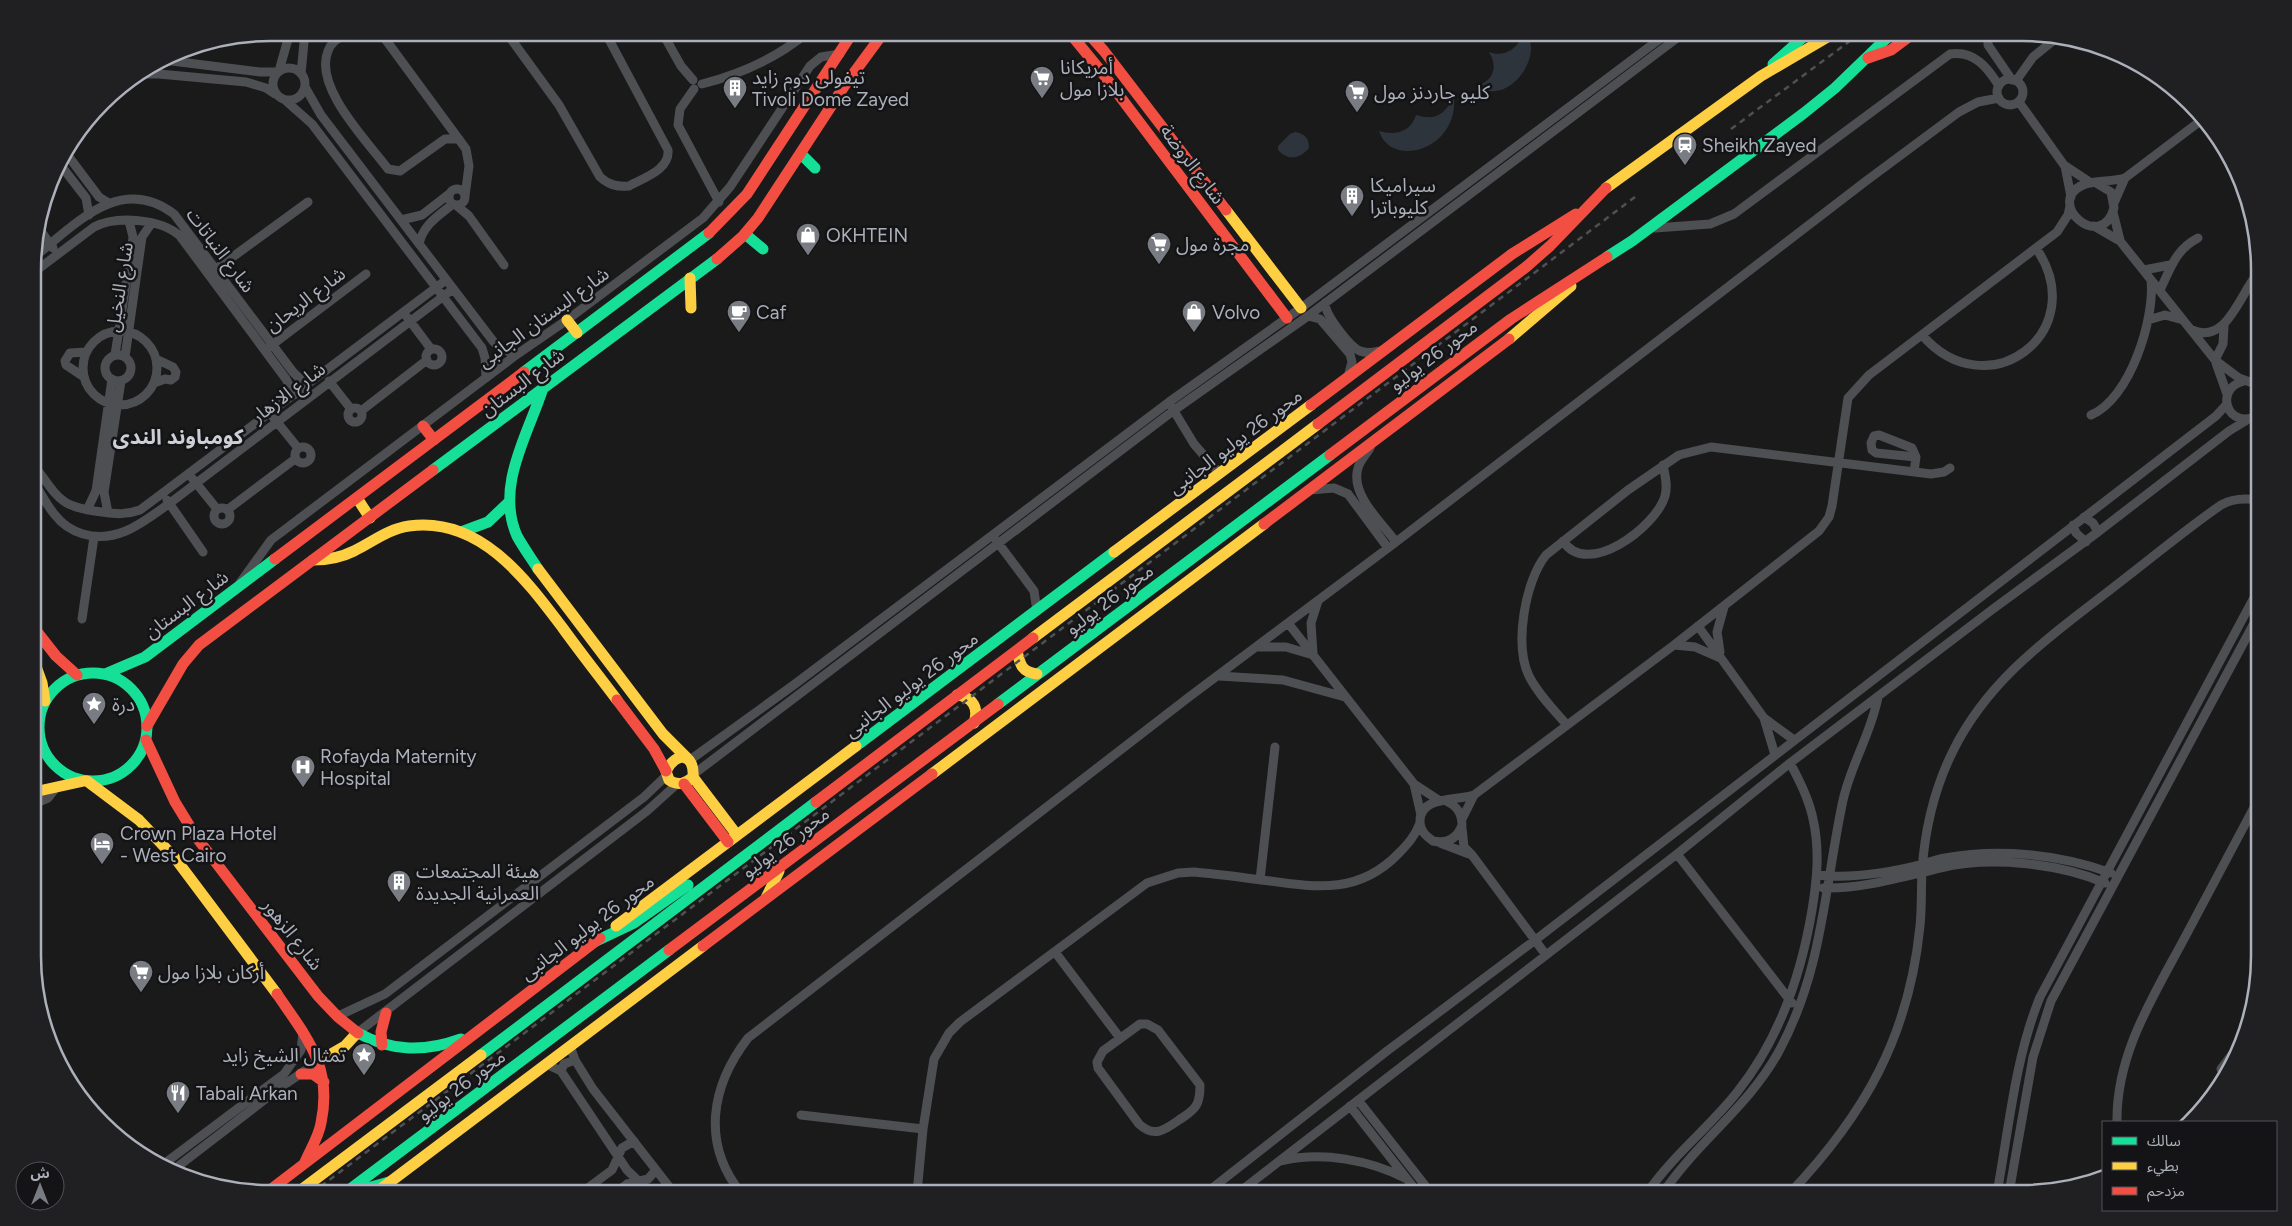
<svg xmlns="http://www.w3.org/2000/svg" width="2292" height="1226" viewBox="0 0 2292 1226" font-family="Figtree,'Noto Sans Arabic',sans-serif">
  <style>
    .water { fill: #2e343c }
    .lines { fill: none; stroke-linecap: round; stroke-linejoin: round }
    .street { stroke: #4e4f53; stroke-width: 9 }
    .fast { stroke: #16e098; stroke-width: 11 }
    .slow { stroke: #ffcf43; stroke-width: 11 }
    .jam { stroke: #f24e42; stroke-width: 11 }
    .rail { stroke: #4f5053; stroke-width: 2.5; stroke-dasharray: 6 5; stroke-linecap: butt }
    .labels { text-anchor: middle; stroke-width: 5; stroke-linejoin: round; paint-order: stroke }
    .poi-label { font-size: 19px; fill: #acb0ba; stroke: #141416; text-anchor: start }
    .street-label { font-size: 19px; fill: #acb0ba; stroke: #141416 }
    .quarter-label { font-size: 21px; font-weight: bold; fill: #cdcfd6; stroke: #141416 }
    .rim { fill: none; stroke: #acb0ba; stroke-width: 2.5 }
  </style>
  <rect width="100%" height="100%" fill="#1a1a1a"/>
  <path class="water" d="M 1522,33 C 1548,44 1513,110 1477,86 C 1494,80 1498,67 1489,52 C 1504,58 1520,48 1522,33 Z
    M 1454,98 C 1458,150 1391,169 1379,131 C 1395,136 1411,132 1416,115 C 1436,121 1443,115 1454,98 Z
    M 1295,132 C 1305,134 1309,138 1309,148 C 1300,159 1288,161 1278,150 L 1278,146 L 1290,134 Z"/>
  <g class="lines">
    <path class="street" d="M 347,32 C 339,38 331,42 328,51 C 313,87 368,142 388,169 L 400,171 L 445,139 L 459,139
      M 380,32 L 466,149 L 469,166 L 465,196
      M 506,32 L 559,105 L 600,177 C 609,185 617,187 629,186 C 643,178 670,170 668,150 L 605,32
      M 662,32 L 681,66 L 693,80
      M 1988,32 L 1988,45 L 2012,80
      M 164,60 L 260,72 L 277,72
      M273 84a16 16 0 1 1 32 0a16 16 0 1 1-32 0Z
      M 279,71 L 290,32
      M 141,74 L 159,74 L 246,82 L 266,88 L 275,94
      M 301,74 L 305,32
      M1997 92a13 13 0 1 1 26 0a13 13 0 1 1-26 0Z
      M 2016,81 L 2033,57 L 2054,40
      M 702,84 C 741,74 777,58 808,32
      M 305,87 L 321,115 L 493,341 L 499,347 L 516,355
      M 694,89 L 680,109 L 678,125 L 719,202
      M 286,101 L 312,124 L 482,348 L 485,358 L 486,378
      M 2019,102 L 2064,165 L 2091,183
      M 2216,134 L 2220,139
      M 66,153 L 99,197 L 109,203
      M 59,163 L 86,198 L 89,215
      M 2065,166 L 2071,197
      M 2096,183 L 2111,192 L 2114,208 C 2101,254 2044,202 2083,185 C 2094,180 2112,182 2125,178 L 2203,119
      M449 197a8 8 0 1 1 16 0a8 8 0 1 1-16 0Z
      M 2114,203 L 2125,178
      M 456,205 L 469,216 L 504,265
      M 2113,212 L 2120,240
      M 401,220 L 422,215 L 449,194
      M 2094,226 L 2120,241 L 2215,360 L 2239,378 L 2258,385
      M 1655,228 L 1710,224 L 1734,214 L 1950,54 C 1974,50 1988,68 1999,86
      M 40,230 L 53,248
      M 419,244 C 423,225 438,216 453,204
      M 33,258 C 75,225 120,173 174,214 L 293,372 L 298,377 L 310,382
      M 2144,270 L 2170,265
      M 212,272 L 308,202
      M 33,273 L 94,227 C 117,215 161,219 180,236 L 286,379 L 294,395
      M 2160,290 C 2171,268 2175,250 2198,238
      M 1325,303 C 1325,315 1350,347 1360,351 C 1367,354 1374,352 1380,351
      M 1308,316 L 1320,319 L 1350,354 L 1352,362 L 1348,377
      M 407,317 L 431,349
      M 2148,320 L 2165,315 L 2183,320
      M 2192,330 C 2227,345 2239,295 2258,273
      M83 368a37 37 0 1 1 74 0a37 37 0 1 1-74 0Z
      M 1922,335 C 1988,411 2093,331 2036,248
      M 268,348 L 366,274
      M426 357a8 8 0 1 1 16 0a8 8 0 1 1-16 0Z
      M 115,355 L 132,245 L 133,237 L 129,221
      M105 368a13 13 0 1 1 26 0a13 13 0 1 1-26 0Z
      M 125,357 L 142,237 L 151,224
      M 2215,360 L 2223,344 L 2224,326
      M 2216,363 L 2227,394
      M 84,377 L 66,365 L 65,361 L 70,353 L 86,352
      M 329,381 L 351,409
      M 2244,381 C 2212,389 2229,432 2258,415
      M 154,383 L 165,379 L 171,380 L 175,377 L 176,372 L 173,367 L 156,359
      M 1171,406 L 1194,444 L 1220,474
      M348 415a7 7 0 1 1 14 0a7 7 0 1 1-14 0Z
      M 361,411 L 427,360
      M 2091,415 C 2130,399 2155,319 2151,280
      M 273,417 L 298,448
      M295 455a8 8 0 1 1 16 0a8 8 0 1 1-16 0Z
      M 1370,448 C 1366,455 1360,460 1358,468 C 1350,494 1381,522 1396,542
      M 33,464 C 59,498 58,507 102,512 C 116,514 126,515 140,510 L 446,280
      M 1914,472 L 1916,457 L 1912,448 L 1879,435 L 1874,436 L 1871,443 L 1872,450 L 1876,453 L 1916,457
      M 192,478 L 217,509
      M 34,483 C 41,493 47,506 55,515 C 62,524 73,531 83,534 C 118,544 143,522 170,503 L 453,289
      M 1310,490 L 1334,488 L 1348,494 L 1388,548
      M 167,500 L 203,552
      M214 516a8 8 0 1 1 16 0a8 8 0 1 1-16 0Z
      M 87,510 L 96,491 L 112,379
      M 227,510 L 295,459
      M 108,513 L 104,492 L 121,381
      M 2084,517 L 2093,523 L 2098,532
      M 2073,525 L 2076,533 L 2086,542
      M 996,540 L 1034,591 L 1037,611
      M 1563,541 C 1587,579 1656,527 1665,496 C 1668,486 1665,475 1663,465
      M 240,583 L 271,540 L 516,355 L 567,320 L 703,218 L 730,187 L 810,66 L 821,57 L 840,54
      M 82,619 L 94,537
      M 1288,623 L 1414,784 L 1440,801
      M 1698,626 L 1764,718 L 1775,755
      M 1674,645 L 1695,647 L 1720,658
      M 1258,647 L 1286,647 L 1313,655
      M 1720,652 L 1717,632 L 1724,607
      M 1313,653 L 1311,623 L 1318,601
      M 1219,676 L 1283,680 L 1345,697
      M 1764,718 L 1794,740
      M 1567,725 C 1554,710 1538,694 1529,676 C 1514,645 1525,581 1546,555 L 1628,490 L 1679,455 L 1711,447 L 1931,474 L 1944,472 L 1950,468
      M 690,760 L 795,684 L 1169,402 L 1301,308 L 1669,32
      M 694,774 L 1173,411 L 1308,316 L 1685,32
      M 1414,784 L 1421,815
      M 1446,801 C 1457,806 1462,813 1462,825 C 1457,839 1447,844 1433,841 C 1426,836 1420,831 1420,822 C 1419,796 1456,801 1474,795 L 1674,645 L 1819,531 L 1829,517 L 1832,506 L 1848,398 L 1869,375 L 2057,232 L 2068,215 L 2070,206
      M 34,804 L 48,798 L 55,789
      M 1462,819 L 1474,795
      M 1462,828 L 1464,847 L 1472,855 L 1546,955
      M 1440,843 L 1469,854
      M 1677,854 L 1792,1003
      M 1817,875 C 1852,879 1888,873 1923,864 C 1930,862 1937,859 1945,858 C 1998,848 2060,854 2111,873
      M 1260,880 L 1275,747
      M 1823,888 C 1862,889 1902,877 1940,868 C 1989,856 2059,863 2105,883
      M 1055,952 L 1120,1038
      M 338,1016 L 385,994 L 644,797 L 666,776
      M 1140,1024 L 1147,1024 L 1158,1030 L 1200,1085 C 1200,1092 1200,1098 1197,1104 C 1193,1112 1186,1115 1179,1120 C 1165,1130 1154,1138 1139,1124 L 1098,1068 L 1097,1062 L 1103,1051 Z
      M 357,1033 L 647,811 L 677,784
      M 570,1046 L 575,1060 L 593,1089 L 674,1193
      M 546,1064 L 561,1071 L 627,1170 L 651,1193
      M 2221,1069 L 2239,1045
      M 561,1071 L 564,1064 L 575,1060
      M 1358,1100 L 1431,1193
      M 1350,1106 L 1418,1193
      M 801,1115 L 923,1129
      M 2117,1122 C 2116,1054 2153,997 2184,939 C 2209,892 2234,845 2259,798
      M 1281,1161 C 1322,1151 1370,1160 1407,1179
      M 161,1166 L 284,1074 L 301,1050 L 303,1032
      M 172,1171 L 281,1087 L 319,1061
      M 581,1193 L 612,1170 L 622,1148 L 634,1141
      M 615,1193 L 627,1184 L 648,1179 L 656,1170
      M 741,1193 C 701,1143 711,1086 748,1038 L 1189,697 L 1396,542 L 1866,181 L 1959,112 L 1978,102 L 1999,98
      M 917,1193 L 923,1129 L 934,1059 L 949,1033 L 960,1022 L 1147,883 L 1178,873 L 1194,872 C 1219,874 1245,878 1270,881 C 1319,888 1360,893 1398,854 C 1408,844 1415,836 1420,823
      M 1206,1193 L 1387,1051 L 1534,941 L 2216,416 L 2227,404
      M 1238,1193 L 1677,854 L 1790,763 L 1993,609 L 2098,532 L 2229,431 L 2247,420
      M 1647,1193 C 1673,1155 1710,1127 1738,1091 C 1780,1038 1801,976 1812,910 C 1817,880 1820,850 1813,819 C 1809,799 1800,781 1790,763
      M 1663,1193 C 1697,1142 1748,1107 1778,1053 C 1822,973 1824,892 1842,805 C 1849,767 1871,735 1878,697
      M 1790,1193 C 1865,1114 1909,1036 1920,926 C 1922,907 1921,889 1922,870 C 1925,829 1934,789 1953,751 C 1990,676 2055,633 2119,583 C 2153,557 2186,529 2221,505 C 2233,498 2245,498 2258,500
      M 1945,1193 L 1974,1193
      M 1997,1193 C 2009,1128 2015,1058 2040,997 L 2258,590
      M 2009,1193 L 2033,1057 L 2051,1001 L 2259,614"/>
    <path class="fast" d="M 1773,64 L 1809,32
      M 801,154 L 815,168
      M 745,234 L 763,249
      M 1607,257 L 1632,241 L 1804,113 L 1835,88 L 1893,32
      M 524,372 L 709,233
      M 433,470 L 717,259
      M 461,532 L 488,522 L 509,502
      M 538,569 C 531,558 523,547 517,536 C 495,486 528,435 543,388
      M39 727a54 54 0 1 1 108 0a54 54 0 1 1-108 0Z
      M 105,674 L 145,657 L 275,559
      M 998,704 L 1330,455
      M 856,746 L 1114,552
      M 594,942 L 634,923 L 688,885
      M 358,1033 C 392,1052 425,1052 461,1039
      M 481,1055 L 816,802
      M 353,1192 L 389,1182
      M 345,1193 L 669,950"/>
    <path class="slow" d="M 1606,188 L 1761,76 L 1836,32
      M 1226,210 L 1301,308
      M 690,278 L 691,308
      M 567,320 L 577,333
      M 1509,339 L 1571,286
      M 357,498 L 370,518
      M 1114,552 L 1311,405
      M 313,560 C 327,560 340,558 354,551 C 371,543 388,529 409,526 C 479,516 525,578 562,627 C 580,652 599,676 617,700
      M 538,569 L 663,734 L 687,758
      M 1033,638 L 1318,424
      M 1017,651 C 1020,665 1022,672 1037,674
      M 34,661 L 42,683 L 45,701
      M 957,695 C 973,697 979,708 974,723
      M 932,774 L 1264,524
      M 693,777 C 685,784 678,786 669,780 L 666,771 C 676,751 695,753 693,777 L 737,835
      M 87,781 L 139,820 L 175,858 L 277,994
      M 34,792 L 84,781
      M 766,898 L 779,871
      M 616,926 L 856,746
      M 319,1061 L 345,1046 L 357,1033
      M 382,1188 L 703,946
      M 297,1193 L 481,1055"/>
    <path class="jam" d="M 1069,32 L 1100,70 L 1287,318
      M 1087,32 L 1104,51 L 1226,210
      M 1868,58 L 1891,50 L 1915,32
      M 709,233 L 747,194 L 853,32
      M 717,259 L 742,237 L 758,218 L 845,85 L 884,32
      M 1311,405 L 1512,254 L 1576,214
      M 1318,424 L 1526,267 L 1550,246 L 1606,188
      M 423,426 L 434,440
      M 1330,455 L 1511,319 L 1607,257
      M 1264,524 L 1509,339
      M 275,559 L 524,372
      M 34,628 L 56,656 L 77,675
      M 617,700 L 654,749 L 666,771
      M 147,726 L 183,664 L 199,645 L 433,470
      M 146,740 L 175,802 L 197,838 L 318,996 L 338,1017 L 358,1033
      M 684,784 L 728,842
      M 816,802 L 1033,638
      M 703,946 L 932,774
      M 669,950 L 998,704
      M 277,994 C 307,1038 333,1067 321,1123 C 319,1136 310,1150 305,1162
      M 382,1045 L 381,1032 L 386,1013
      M 301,1074 L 313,1074 L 324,1082
      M 266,1193 L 600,938"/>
    <path class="rail" d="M 1731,129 L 1862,32
      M 312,1193 L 1635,197"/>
  </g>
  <defs>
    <symbol id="supermarket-pin" viewBox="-11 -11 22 30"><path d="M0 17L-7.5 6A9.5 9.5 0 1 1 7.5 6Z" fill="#797c82" stroke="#141416"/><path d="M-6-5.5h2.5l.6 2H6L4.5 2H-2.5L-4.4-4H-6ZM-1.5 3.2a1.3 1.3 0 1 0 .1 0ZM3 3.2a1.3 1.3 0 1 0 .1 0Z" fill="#fff"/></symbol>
    <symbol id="building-pin" viewBox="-11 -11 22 30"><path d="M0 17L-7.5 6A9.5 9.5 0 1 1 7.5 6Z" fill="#797c82" stroke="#141416"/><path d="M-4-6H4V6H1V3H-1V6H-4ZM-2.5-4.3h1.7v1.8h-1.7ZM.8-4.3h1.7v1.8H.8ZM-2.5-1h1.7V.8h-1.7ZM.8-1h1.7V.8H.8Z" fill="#fff"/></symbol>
    <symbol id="station-pin" viewBox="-11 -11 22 30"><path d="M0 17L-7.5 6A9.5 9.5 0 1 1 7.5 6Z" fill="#797c82" stroke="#141416"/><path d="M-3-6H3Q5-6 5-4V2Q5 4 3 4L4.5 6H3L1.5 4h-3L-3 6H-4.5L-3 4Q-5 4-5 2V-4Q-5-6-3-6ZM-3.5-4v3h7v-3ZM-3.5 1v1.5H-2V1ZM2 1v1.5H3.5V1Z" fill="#fff"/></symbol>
    <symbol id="shop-pin" viewBox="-11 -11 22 30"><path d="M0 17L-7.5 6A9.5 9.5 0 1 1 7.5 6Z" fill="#797c82" stroke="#141416"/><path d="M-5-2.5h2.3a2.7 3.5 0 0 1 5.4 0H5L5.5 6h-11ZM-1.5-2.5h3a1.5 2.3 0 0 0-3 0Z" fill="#fff"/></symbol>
    <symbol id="cafe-pin" viewBox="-11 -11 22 30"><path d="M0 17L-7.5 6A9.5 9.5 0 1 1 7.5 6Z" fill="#797c82" stroke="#141416"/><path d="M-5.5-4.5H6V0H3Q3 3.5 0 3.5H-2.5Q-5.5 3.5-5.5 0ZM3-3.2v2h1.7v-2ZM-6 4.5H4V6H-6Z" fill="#fff"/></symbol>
    <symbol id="sight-pin" viewBox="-11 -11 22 30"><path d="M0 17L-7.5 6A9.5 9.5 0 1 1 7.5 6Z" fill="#797c82" stroke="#141416"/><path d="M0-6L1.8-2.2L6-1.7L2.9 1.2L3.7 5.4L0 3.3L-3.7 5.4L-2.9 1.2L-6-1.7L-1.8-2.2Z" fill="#fff"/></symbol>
    <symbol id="hospital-pin" viewBox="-11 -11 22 30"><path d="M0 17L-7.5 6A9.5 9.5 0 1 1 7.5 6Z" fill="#797c82" stroke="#141416"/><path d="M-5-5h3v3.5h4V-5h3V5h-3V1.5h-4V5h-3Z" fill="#fff"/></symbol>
    <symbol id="hotel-pin" viewBox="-11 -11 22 30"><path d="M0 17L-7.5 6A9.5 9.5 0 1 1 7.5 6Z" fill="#797c82" stroke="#141416"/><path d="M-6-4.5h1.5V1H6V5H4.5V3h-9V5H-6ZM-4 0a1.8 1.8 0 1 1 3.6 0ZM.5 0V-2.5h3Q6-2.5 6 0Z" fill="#fff"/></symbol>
    <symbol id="restaurant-pin" viewBox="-11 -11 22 30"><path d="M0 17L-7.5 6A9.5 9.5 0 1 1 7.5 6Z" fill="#797c82" stroke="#141416"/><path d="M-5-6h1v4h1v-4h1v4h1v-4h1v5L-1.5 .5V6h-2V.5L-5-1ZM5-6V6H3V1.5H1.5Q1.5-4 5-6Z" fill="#fff"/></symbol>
  </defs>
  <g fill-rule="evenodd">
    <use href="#supermarket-pin" x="1028" y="64" width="28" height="38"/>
    <use href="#building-pin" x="721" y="74" width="28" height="38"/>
    <use href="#supermarket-pin" x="1343" y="78" width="28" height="38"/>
    <use href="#station-pin" x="1671" y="131" width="28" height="38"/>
    <use href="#building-pin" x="1338" y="182" width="28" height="38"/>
    <use href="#shop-pin" x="794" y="221" width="28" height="38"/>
    <use href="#supermarket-pin" x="1145" y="230" width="28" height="38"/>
    <use href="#cafe-pin" x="725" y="298" width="28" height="38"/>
    <use href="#shop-pin" x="1180" y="298" width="28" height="38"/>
    <use href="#sight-pin" x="80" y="690" width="28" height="38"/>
    <use href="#hospital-pin" x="289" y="753" width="28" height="38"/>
    <use href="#hotel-pin" x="88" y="830" width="28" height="38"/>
    <use href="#building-pin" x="385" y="868" width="28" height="38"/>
    <use href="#supermarket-pin" x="127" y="958" width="28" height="38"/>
    <use href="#sight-pin" x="350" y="1041" width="28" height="38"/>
    <use href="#restaurant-pin" x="164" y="1079" width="28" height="38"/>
  </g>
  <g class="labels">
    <g class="poi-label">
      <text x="1060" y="74">أمريكانا<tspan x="1060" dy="22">بلازا مول</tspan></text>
      <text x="752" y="84">تيفولى دوم زايد<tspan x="752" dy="22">Tivoli Dome Zayed</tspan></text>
      <text x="1374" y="99">كليو جاردنز مول</text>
      <text x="1702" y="152">Sheikh Zayed</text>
      <text x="1370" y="192">سيراميكا<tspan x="1370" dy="22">كليوباترا</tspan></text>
      <text x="826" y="242">OKHTEIN</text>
      <text x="1176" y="251">مجرة مول</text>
      <text x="756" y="319">Caf</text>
      <text x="1212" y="319">Volvo</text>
      <text x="112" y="711">درة</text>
      <text x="320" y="763">Rofayda Maternity<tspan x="320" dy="22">Hospital</tspan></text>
      <text x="120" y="840">Crown Plaza Hotel<tspan x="120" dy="22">- West Cairo</tspan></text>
      <text x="416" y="878">هيئة المجتمعات<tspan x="416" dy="22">العمرانية الجديدة</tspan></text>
      <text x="158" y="979">أركان بلازا مول</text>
      <text x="346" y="1062" text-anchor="end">تمثال الشيخ زايد</text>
      <text x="196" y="1100">Tabali Arkan</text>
    </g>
    <g class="street-label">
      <text transform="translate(1193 164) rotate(53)" y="7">شارع الروضة</text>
      <text transform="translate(221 250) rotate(53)" y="7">شارع النباتات</text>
      <text transform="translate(119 287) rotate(-81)" y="7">شارع النخيل</text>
      <text transform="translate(305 299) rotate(-37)" y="7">شارع الريحان</text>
      <text transform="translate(543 317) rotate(-36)" y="7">شارع البستان الجانبى</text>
      <text transform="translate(1433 355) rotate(-37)" y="7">محور 26 يوليو</text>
      <text transform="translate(522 382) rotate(-37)" y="7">شارع البستان</text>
      <text transform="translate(288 392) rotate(-37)" y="7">شارع الازهار</text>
      <text transform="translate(1235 441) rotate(-37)" y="7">محور 26 يوليو الجانبى</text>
      <text transform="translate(1109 599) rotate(-37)" y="7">محور 26 يوليو</text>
      <text transform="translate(186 604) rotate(-37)" y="7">شارع البستان</text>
      <text transform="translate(911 684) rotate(-37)" y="7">محور 26 يوليو الجانبى</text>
      <text transform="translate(785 842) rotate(-37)" y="7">محور 26 يوليو</text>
      <text transform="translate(587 927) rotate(-37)" y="7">محور 26 يوليو الجانبى</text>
      <text transform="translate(293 934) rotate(52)" y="7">شارع الزهور</text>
      <text transform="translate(461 1085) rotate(-37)" y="7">محور 26 يوليو</text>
    </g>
    <g class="quarter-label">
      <text x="178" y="444">كومباوند الندى</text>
    </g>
  </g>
  <path d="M0 0H2292V1226H0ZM270 41H2022A229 229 0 0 1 2251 270V956A229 229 0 0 1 2022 1185H270A229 229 0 0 1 41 956V270A229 229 0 0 1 270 41Z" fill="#202023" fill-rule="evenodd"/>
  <path class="rim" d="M270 41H2022A229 229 0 0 1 2251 270V956A229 229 0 0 1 2022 1185H270A229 229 0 0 1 41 956V270A229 229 0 0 1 270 41Z"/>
  <rect x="2102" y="1121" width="175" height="90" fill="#141416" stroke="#515258"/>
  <rect x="2112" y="1137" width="25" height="8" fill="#16e098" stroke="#515258"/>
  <text x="2147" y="1146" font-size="15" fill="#acb0ba">سالك</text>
  <rect x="2112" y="1162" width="25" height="8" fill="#ffcf43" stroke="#515258"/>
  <text x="2147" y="1171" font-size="15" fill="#acb0ba">بطيء</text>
  <rect x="2112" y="1187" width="25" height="8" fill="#f24e42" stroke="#515258"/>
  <text x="2147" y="1196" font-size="15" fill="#acb0ba">مزدحم</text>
  <g transform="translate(40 1186)"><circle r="24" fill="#141416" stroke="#515258"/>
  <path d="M0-4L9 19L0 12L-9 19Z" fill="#797c82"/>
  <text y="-8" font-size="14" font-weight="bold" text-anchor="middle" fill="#acb0ba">ش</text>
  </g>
</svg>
